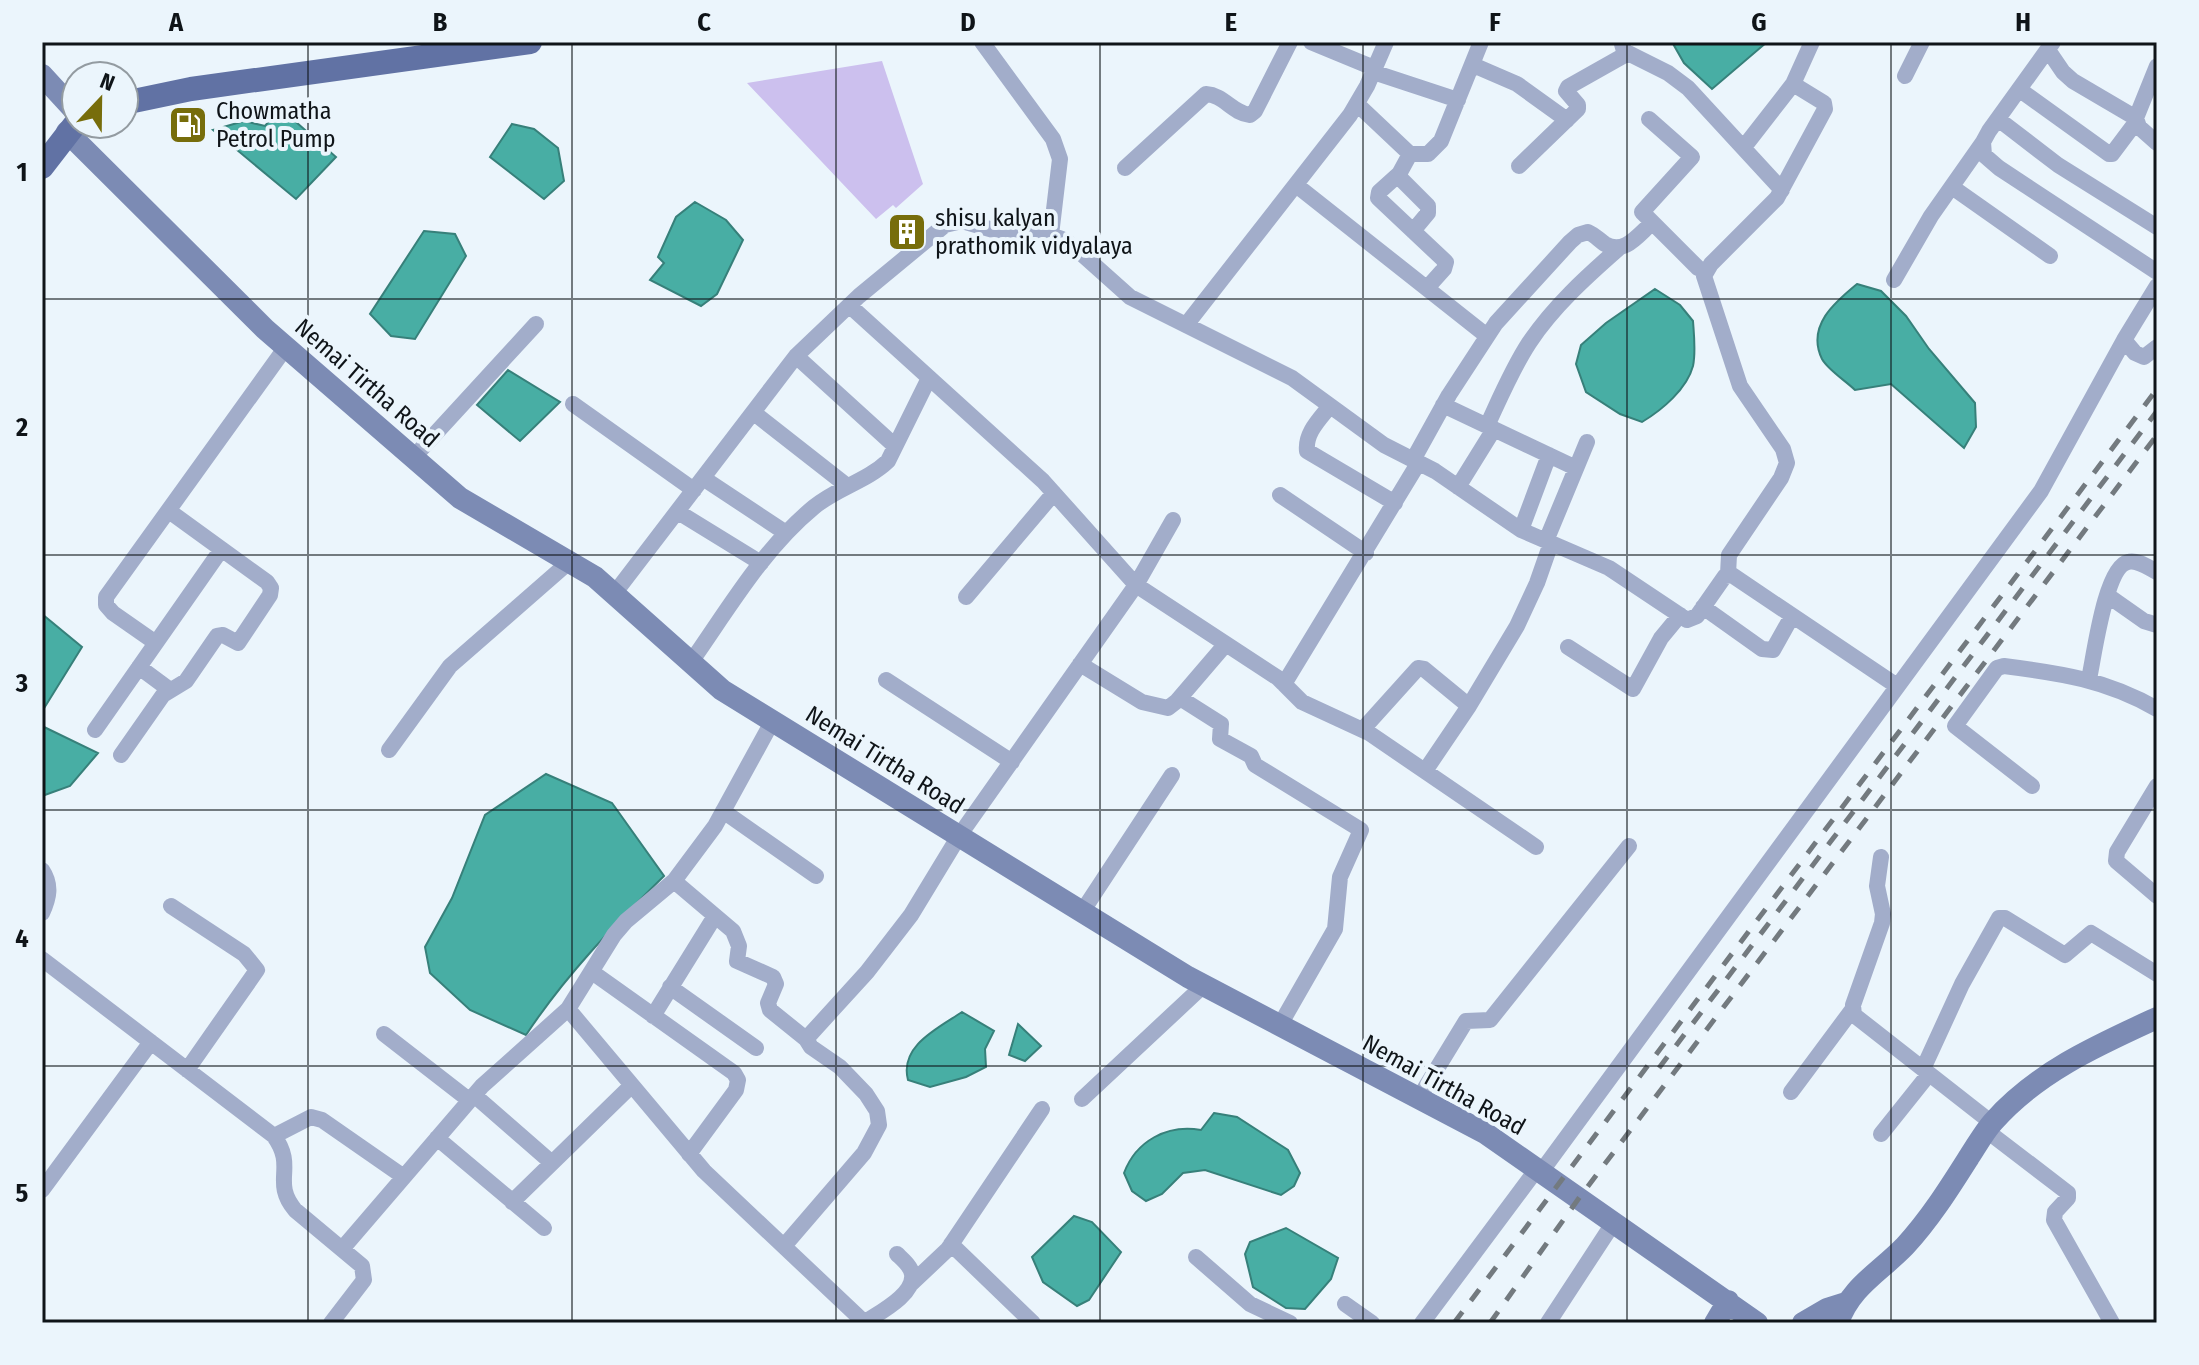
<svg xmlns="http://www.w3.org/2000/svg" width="2199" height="1365" viewBox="0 0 2199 1365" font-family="'Fira Sans Condensed',sans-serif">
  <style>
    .green { fill: #ccc0ee }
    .water { fill: #48aea4; stroke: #37807a; stroke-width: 2 }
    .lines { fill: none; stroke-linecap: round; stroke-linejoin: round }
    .street { stroke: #a2adca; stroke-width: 16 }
    .secondary { stroke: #7c8bb4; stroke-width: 22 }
    .primary { stroke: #6172a4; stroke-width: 24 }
    .rail { stroke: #737a7f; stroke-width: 5; stroke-dasharray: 14 14; stroke-linecap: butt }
    .grid { fill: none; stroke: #0f1418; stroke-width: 2; stroke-opacity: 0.55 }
    .labels { text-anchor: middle; stroke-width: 8; stroke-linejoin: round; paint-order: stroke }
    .poi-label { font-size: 24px; fill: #0f1418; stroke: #ebf5fc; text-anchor: start }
    .street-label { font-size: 24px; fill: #0f1418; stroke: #ebf5fc }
    .neatline { fill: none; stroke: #0f1418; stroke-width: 3 }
    .grid-label { font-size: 26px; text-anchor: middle; font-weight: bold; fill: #0f1418 }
  </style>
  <rect width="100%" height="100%" fill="#ebf5fc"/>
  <path class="green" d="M 882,61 L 923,184 L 896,208 L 893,205 L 876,219 L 747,83 Z"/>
  <path class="water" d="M 1672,42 L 1767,42 L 1712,89 L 1684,63 Z
    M 280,108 L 336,157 L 296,199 L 213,130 L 244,121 L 265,126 Z
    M 512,124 L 534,129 L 558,148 L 564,181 L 544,199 L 490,157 Z
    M 695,202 L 726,220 L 743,240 L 717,294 L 701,306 L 650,280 L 664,263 L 658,257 L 676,217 Z
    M 424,231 L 455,234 L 466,256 L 415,339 L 391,336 L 370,314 Z
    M 1857,284 L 1881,291 L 1906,316 L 1929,349 L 1975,403 L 1976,427 L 1964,448 L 1891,384 L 1855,390 C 1846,381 1828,370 1822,359 C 1806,326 1835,302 1857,284 Z
    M 1655,289 L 1680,305 L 1693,321 C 1694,335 1696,352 1693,366 C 1687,389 1662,410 1642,422 L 1620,414 L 1586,392 L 1576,364 L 1581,345 L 1606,323 Z
    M 508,370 L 560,402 L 520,441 L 477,405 Z
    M 42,614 L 82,647 L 43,710 L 42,709 Z
    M 42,726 L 98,753 L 70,786 L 42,796 Z
    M 546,774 L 612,803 L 664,876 C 614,925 565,976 526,1035 L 470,1010 L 430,973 L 425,947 L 452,898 L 485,815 Z
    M 962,1012 L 994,1031 L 985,1049 L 986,1067 L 966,1077 L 930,1087 L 908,1080 C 899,1046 938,1028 962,1012 Z
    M 1018,1024 L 1041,1046 L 1025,1061 L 1009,1055 Z
    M 1214,1113 L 1237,1117 L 1288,1150 L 1300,1173 L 1294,1186 L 1281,1195 L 1205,1170 L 1183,1173 L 1162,1194 L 1146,1201 L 1132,1191 L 1124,1173 C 1136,1141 1167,1124 1201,1130 Z
    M 1074,1216 L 1092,1222 L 1121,1252 L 1089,1300 L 1077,1306 L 1043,1282 L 1032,1257 Z
    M 1286,1228 L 1338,1258 L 1331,1279 L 1305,1309 L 1286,1308 L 1253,1287 L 1245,1254 L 1250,1242 Z"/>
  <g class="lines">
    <path class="street" d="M 982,42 L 1053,139 L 1060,159 L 1051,235
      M 1311,42 L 1374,68
      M 2053,42 L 1989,131 L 1983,142 L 1984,155 L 1999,168 L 2157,272
      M 2048,50 L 2063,72 L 2073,81 L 2136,118
      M 1624,51 L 1668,73 L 1688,88 L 1782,190
      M 1473,65 L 1517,84 L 1567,120
      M 2157,66 L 2136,118 L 2139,127 L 2157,143
      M 1373,72 L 1458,100
      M 1905,76 L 1922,42
      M 2020,90 L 2109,154 L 2112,154 L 2136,122
      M 1357,104 L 1410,154 L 1398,176 L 1428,206 L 1428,213 L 1413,231
      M 1649,119 L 1692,157 L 1642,212 L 1698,268 L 1706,271
      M 1998,119 L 2058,165 L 2157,227
      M 1744,147 L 1793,84
      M 1410,154 L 1428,154 L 1441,141 L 1481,42
      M 1519,166 L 1578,109 L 1578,105 L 1566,91 L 1568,87 L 1623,56 L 1624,51 L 1622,44
      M 1125,168 L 1206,94 C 1224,95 1232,113 1250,115 L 1255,111 L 1290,42
      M 1399,174 L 1379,192 L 1378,198 L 1446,262 L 1444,269 L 1427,288
      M 1296,185 L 1487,336
      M 1952,187 L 2050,256
      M 1894,280 L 1931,216 L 1983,142
      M 850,306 L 1043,481 L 1136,585 L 1278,678 L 1302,702 L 1369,733 L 1536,847
      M 1186,325 L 1350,115 L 1367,86 L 1386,42
      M 2124,340 L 2135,353 L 2144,357 L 2157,347
      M 796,356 L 895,446
      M 573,404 L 694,490
      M 1443,405 L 1576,468
      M 1330,406 C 1319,420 1305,433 1307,451 L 1395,503
      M 754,413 L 846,485
      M 1487,426 C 1500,398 1512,369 1529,343 C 1553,307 1586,277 1618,249
      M 413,458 L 536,324
      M 1413,460 L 1449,395 L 1496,323 L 1570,242 L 1578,235 L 1588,232 C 1595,235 1599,240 1605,244 C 1624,256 1639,234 1652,223
      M 703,478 L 786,533
      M 1458,487 L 1494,429
      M 1280,495 L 1366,553
      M 678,512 L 761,563
      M 1521,530 L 1549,455
      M 1546,541 L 1587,442
      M 1728,574 L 1729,555 L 1781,478 L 1787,463 L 1783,449 L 1740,386 L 1704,276 L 1711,264 L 1777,198 L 1825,109 L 1824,103 L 1793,84 L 1812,42
      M 614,594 L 796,356 L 859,296 L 945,225 L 962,221 L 1007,234 L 1051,235 L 1062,239 L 1074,247 L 1130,297 L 1292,378 L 1384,445 L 1435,471 L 1521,530 L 1609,568 L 1687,620 L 1697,616 L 1725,576 L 1732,575 L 1897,686
      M 2107,595 L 2144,621 L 2157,625
      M 966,597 L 1054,493
      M 1703,607 L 1762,649 L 1773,650 L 1792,616
      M 156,643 L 113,613 L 106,605 L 106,597 L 286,347
      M 1568,647 L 1633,689 L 1661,638 L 1680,615
      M 691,662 C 729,608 763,549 814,507 C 837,488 867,481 888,461 L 929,378
      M 1080,664 L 1142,702 L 1168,708 L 1177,701 L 1225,645
      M 139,667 L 170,690
      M 2089,679 C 2094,657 2105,567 2128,562 C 2137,559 2149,568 2157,572
      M 886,680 L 1012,762
      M 1284,684 L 1419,462
      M 1180,698 L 1221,724 L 1220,739 L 1251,756 L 1255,765 L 1361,830 L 1340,877 L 1335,929 L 1280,1025
      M 1363,729 L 1418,668 L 1424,669 L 1469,706
      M 95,730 L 221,550
      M 389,750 L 450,666 L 569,562
      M 121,755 L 163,695 L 186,681 L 217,636 L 223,635 L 238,643 L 270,595 L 271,588 L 267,582 L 169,511
      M 1425,771 L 1469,706 L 1517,626 L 1537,583 L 1551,543
      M 2032,786 L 1955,726 L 1997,668 L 2004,666 C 2060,673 2107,680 2157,709
      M 2157,786 L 2117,852 L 2116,861 L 2157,896
      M 723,811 L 816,876
      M 1881,857 L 1877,886 L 1883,914 L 1882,923 L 1853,1005 L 1854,1015 L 1992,1123
      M 42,870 C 52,885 49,898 42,913
      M 674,881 L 733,931 L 739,946 L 737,961 L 773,977 L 776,984 L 768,1003 L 770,1010 L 806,1039
      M 171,906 L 244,954 L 257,970 L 187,1070
      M 1082,912 L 1172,775
      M 42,959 L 274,1136 C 297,1168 271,1181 295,1210 L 362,1266 L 364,1280 L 331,1323
      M 592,972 L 734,1073 L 738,1080 L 736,1090 L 689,1154
      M 670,987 L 756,1048
      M 568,1009 L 704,1171 L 865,1323
      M 653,1016 L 715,916
      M 384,1034 L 469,1100
      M 1923,1069 L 1962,984 L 1999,918 L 2005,918 L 2065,955 L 2091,933 L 2157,974
      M 1791,1092 L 1852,1010
      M 474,1095 L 552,1163
      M 1419,1098 L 1466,1021 L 1490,1020 L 1629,846
      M 1082,1099 L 1204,985
      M 1987,1131 L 2068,1193 L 2068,1198 L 2055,1212 L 2054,1220 L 2112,1323
      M 1881,1134 L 1929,1074
      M 274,1136 L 311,1117 L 322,1120 L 404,1177
      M 437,1138 L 544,1228
      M 1541,1172 L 2041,491 L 2124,340 L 2157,286
      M 42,1190 L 151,1042
      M 512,1202 L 631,1086
      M 951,1244 L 1033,1323
      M 784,1246 L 864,1153 L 879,1125 L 877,1111 L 866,1094 L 840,1067 L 811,1047 L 806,1039 L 867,972 L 911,915 L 959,836 L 1136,585 L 1173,520
      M 342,1249 L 482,1086 L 568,1009 L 614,935 L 626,921 L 674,881 L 715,826 L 772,722
      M 1196,1257 L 1250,1304 L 1290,1323
      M 911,1284 L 948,1249 L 1042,1109
      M 1345,1304 L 1372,1323
      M 864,1323 C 878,1313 915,1295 912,1274 C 911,1266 902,1259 897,1254
      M 1422,1323 L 1537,1169
      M 1548,1323 L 1614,1222"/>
    <path class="secondary" d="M 42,75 L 76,112
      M 67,132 L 265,329 L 460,498 L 595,577 L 722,690 L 1188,977 L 1485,1133 L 1757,1323
      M 1715,1323 L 1728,1301
      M 1803,1323 L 1827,1309 L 1846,1303
      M 1838,1323 C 1850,1287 1880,1272 1905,1246 C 1930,1219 1950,1187 1969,1157 C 1977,1145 1984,1132 1993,1122 C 2037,1072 2098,1045 2157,1018"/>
    <path class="primary" d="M 124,103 L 191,89 L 530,42
      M 42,167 L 76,123"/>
    <path class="rail" d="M 1659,1068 L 2157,411
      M 1454,1323 L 2157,389
      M 1490,1323 L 1579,1198 L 2157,435"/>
  </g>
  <path class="grid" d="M 308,42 L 308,1323M 572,42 L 572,1323M 836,42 L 836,1323M 1100,42 L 1100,1323M 1363,42 L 1363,1323M 1627,42 L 1627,1323M 1891,42 L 1891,1323M 42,299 L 2157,299M 42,555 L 2157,555M 42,810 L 2157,810M 42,1066 L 2157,1066"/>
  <defs>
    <symbol id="fuel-square" viewBox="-11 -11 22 22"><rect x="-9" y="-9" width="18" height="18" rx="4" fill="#776d0b" stroke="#ebf5fc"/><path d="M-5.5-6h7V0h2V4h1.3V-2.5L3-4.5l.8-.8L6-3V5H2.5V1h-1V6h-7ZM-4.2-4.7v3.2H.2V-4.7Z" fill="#fff"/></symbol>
    <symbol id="building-square" viewBox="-11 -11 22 22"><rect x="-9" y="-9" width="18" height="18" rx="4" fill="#776d0b" stroke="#ebf5fc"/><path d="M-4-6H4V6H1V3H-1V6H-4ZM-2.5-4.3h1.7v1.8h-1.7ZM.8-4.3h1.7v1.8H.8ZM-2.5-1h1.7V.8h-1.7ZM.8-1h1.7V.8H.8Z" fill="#fff"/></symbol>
  </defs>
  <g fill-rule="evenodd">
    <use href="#fuel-square" x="166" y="103" width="44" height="44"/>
    <use href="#building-square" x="885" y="210" width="44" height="44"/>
  </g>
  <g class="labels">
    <g class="poi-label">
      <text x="216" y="119">Chowmatha<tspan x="216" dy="28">Petrol Pump</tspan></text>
      <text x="935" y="226">shisu kalyan<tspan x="935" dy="28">prathomik vidyalaya</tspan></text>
    </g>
    <g class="street-label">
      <text transform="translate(367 383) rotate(41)" y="8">Nemai Tirtha Road</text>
      <text transform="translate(885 760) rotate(32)" y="8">Nemai Tirtha Road</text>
      <text transform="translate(1444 1085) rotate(29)" y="8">Nemai Tirtha Road</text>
    </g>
  </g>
  <rect width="2199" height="1365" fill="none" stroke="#ebf5fc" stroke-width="88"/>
  <g transform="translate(100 100) rotate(22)"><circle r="38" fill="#ebf5fc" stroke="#939ba1" stroke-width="2"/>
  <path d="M0-6L14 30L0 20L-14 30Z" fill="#776d0b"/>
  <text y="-12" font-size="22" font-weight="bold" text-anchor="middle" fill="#0f1418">N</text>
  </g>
  <rect x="44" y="44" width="2111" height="1277" class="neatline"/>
  <g class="grid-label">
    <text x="176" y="31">A</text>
    <text x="440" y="31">B</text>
    <text x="704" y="31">C</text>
    <text x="968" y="31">D</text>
    <text x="1231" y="31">E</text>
    <text x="1495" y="31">F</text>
    <text x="1759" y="31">G</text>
    <text x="2023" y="31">H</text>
    <text x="22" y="181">1</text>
    <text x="22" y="436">2</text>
    <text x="22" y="692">3</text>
    <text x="22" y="947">4</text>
    <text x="22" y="1202">5</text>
  </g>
</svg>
